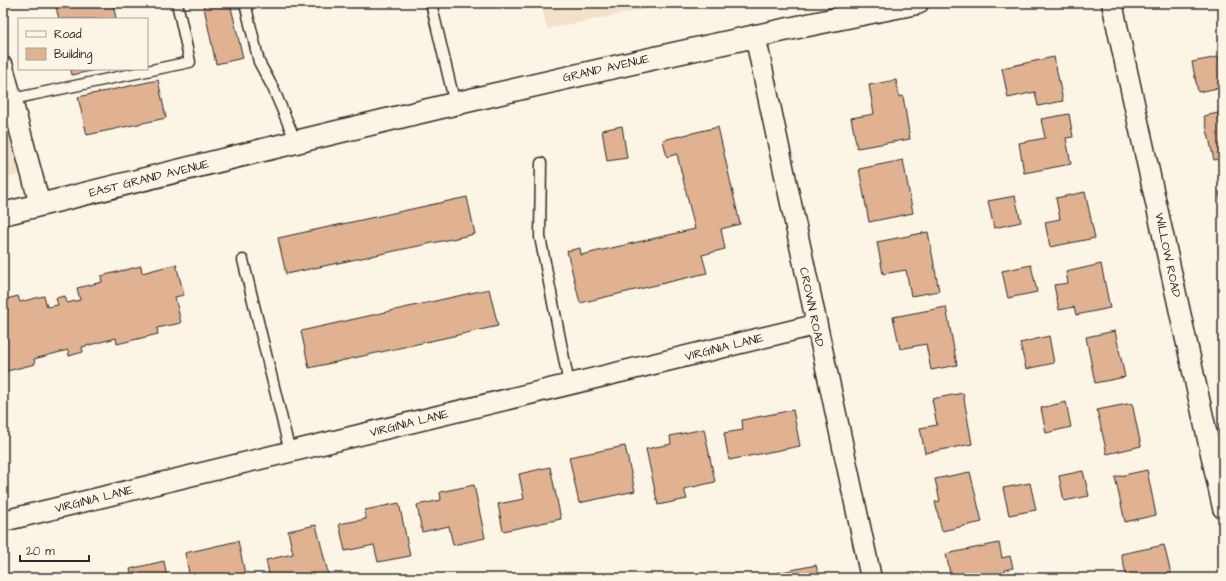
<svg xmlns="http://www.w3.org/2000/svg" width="1226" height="581" viewBox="0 0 1226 581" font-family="'Architects Daughter',sans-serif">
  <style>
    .built { fill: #f4e1cc }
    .building { fill: #e1b292; stroke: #2b2b2b }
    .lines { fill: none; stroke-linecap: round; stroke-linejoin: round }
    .service-casing { stroke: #2b2b2b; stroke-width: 13 }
    .minor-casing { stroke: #2b2b2b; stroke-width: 23 }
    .secondary-casing { stroke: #2b2b2b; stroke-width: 25 }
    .service { stroke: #fcf5e5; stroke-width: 10 }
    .minor { stroke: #fcf5e5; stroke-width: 20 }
    .secondary { stroke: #fcf5e5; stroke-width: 22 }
    .labels { text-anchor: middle; stroke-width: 4; stroke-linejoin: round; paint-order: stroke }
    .street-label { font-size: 12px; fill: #2b2b2b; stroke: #fcf5e5 }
  </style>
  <rect width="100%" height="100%" fill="#fcf5e5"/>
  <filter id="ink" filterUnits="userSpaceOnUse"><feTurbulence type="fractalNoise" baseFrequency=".025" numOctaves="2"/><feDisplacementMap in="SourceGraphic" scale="8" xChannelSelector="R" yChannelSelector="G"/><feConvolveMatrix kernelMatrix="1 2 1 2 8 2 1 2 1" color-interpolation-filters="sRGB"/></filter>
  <g filter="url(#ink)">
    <path class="built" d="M 541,3 L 676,3 L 547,29 Z
      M 3,97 L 22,174 L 3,179 Z"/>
    <path class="building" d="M 55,3 L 113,3 L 116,19 L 59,19 Z
      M 203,3 L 230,3 L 243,58 L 216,64 Z
      M 314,3 L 354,3 L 354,5 Z
      M 1223,56 L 1223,87 L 1198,92 L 1192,62 Z
      M 1054,57 L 1063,101 L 1038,106 L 1035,92 L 1008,98 L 1002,68 Z
      M 71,69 L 100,69 L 72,75 Z
      M 158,80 L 166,118 L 87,135 L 78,97 Z
      M 896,80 L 899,97 L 903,96 L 910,139 L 857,148 L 851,118 L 874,114 L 869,85 Z
      M 1223,112 L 1223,158 L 1214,160 L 1204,116 Z
      M 1069,114 L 1073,137 L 1066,138 L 1071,164 L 1024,173 L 1019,143 L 1045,138 L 1041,119 Z
      M 622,126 L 627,158 L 607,161 L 602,130 Z
      M 718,127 L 740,224 L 721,229 L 725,249 L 702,255 L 707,273 L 580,303 L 567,251 L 580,248 L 581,255 L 695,229 L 677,154 L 667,157 L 663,140 Z
      M 903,160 L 913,213 L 869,222 L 859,169 Z
      M 1085,192 L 1095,238 L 1050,247 L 1045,222 L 1060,219 L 1056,198 Z
      M 1219,192 L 1223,192 L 1223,212 Z
      M 1015,196 L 1021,222 L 994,228 L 988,201 Z
      M 467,197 L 475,234 L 286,274 L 278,238 Z
      M 928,232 L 939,291 L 911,296 L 906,270 L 883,274 L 877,242 Z
      M 176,264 L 184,295 L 175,297 L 181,323 L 157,328 L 158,334 L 117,344 L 116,338 L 82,347 L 83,352 L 69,356 L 68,350 L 34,359 L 35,364 L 3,372 L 3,300 L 18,296 L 20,302 L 44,296 L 47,307 L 58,305 L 56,298 L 65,296 L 67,303 L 80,300 L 77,288 L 102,282 L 101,276 L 141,266 L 142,273 Z
      M 1101,264 L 1110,308 L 1076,315 L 1074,307 L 1059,310 L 1054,285 L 1068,283 L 1066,272 Z
      M 1031,265 L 1037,292 L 1008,298 L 1002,271 Z
      M 489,289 L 498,326 L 309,368 L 301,331 Z
      M 946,307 L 957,365 L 931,370 L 926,344 L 900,349 L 893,317 Z
      M 1115,331 L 1125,377 L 1095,383 L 1086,337 Z
      M 1049,336 L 1054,363 L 1026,369 L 1020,343 Z
      M 963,393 L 972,444 L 925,453 L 920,428 L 937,425 L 932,399 Z
      M 1066,402 L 1071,427 L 1046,433 L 1041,408 Z
      M 1132,403 L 1141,446 L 1107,454 L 1097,410 Z
      M 793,410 L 800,446 L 729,460 L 724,433 L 743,430 L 742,420 Z
      M 704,429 L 715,482 L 684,489 L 687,499 L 658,505 L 646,449 L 671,444 L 670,436 Z
      M 625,446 L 635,491 L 579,503 L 569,457 Z
      M 550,467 L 561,519 L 503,531 L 498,504 L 524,499 L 519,474 Z
      M 1147,470 L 1156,515 L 1125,522 L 1115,477 Z
      M 1083,471 L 1089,496 L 1064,501 L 1059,476 Z
      M 970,472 L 982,522 L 942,531 L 935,502 L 940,501 L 935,479 Z
      M 1030,483 L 1036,510 L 1009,515 L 1003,488 Z
      M 474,485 L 485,538 L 453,545 L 449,526 L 422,532 L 417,505 L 441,500 L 440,492 Z
      M 399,503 L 410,556 L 378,562 L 374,545 L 345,551 L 339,524 L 366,519 L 365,510 Z
      M 316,525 L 329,577 L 270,578 L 266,560 L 293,554 L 288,531 Z
      M 238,541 L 246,578 L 190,578 L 185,553 Z
      M 999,543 L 1002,558 L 1010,556 L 1013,568 L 1005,570 L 1007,578 L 951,578 L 946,554 Z
      M 1164,545 L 1172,578 L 1127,578 L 1121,554 Z
      M 164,561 L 167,578 L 121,578 L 132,576 L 130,569 Z
      M 816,565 L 819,578 L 763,578 L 762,576 Z
      M 737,574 L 738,578 L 721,578 Z"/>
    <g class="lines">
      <defs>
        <path id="service" d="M 245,3 L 259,62 L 273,88 L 296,142
          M 431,3 L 455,104
          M 12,99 L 190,62 L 177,3
          M 541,163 L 540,237 L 569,384
          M 243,260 L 290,452"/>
        <path id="minor" d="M 1112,3 L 1223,508
          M 755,35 L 871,578
          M 3,67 L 40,205
          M 3,521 L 815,325"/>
        <path id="secondary" d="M 3,214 C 307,139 610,63 917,3"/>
      </defs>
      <use href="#service" class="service-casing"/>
      <use href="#minor" class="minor-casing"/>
      <use href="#secondary" class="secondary-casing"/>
      <use href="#service" class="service"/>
      <use href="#minor" class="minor"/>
      <use href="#secondary" class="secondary"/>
    </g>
  </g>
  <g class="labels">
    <g class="street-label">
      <text transform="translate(606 68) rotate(-13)" y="4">GRAND AVENUE</text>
      <text transform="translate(149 178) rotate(-14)" y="4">EAST GRAND AVENUE</text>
      <text transform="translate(1168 255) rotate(78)" y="4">WILLOW ROAD</text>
      <text transform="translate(812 307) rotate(78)" y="4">CROWN ROAD</text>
      <text transform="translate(724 347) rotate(-14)" y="4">VIRGINIA LANE</text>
      <text transform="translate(409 423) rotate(-14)" y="4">VIRGINIA LANE</text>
      <text transform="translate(94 499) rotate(-14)" y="4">VIRGINIA LANE</text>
    </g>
  </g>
  <rect width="1226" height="581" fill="none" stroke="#fcf5e5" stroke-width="16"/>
  <rect x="8" y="8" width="1210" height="565" fill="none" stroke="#2b2b2b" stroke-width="1.5" filter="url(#ink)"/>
  <rect x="18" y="18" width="130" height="52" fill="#fcf5e5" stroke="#a8a49b"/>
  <rect x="26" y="31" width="20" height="6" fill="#fcf5e5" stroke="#a8a49b"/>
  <text x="54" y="38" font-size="12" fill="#2b2b2b">Road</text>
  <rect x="26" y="48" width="20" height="12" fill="#e1b292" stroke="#a8a49b"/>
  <text x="54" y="58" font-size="12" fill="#2b2b2b">Building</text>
  <path d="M20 555v6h69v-6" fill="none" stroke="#2b2b2b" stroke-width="2"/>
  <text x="26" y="555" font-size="12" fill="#2b2b2b" stroke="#fcf5e5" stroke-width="3" paint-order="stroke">20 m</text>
</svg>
